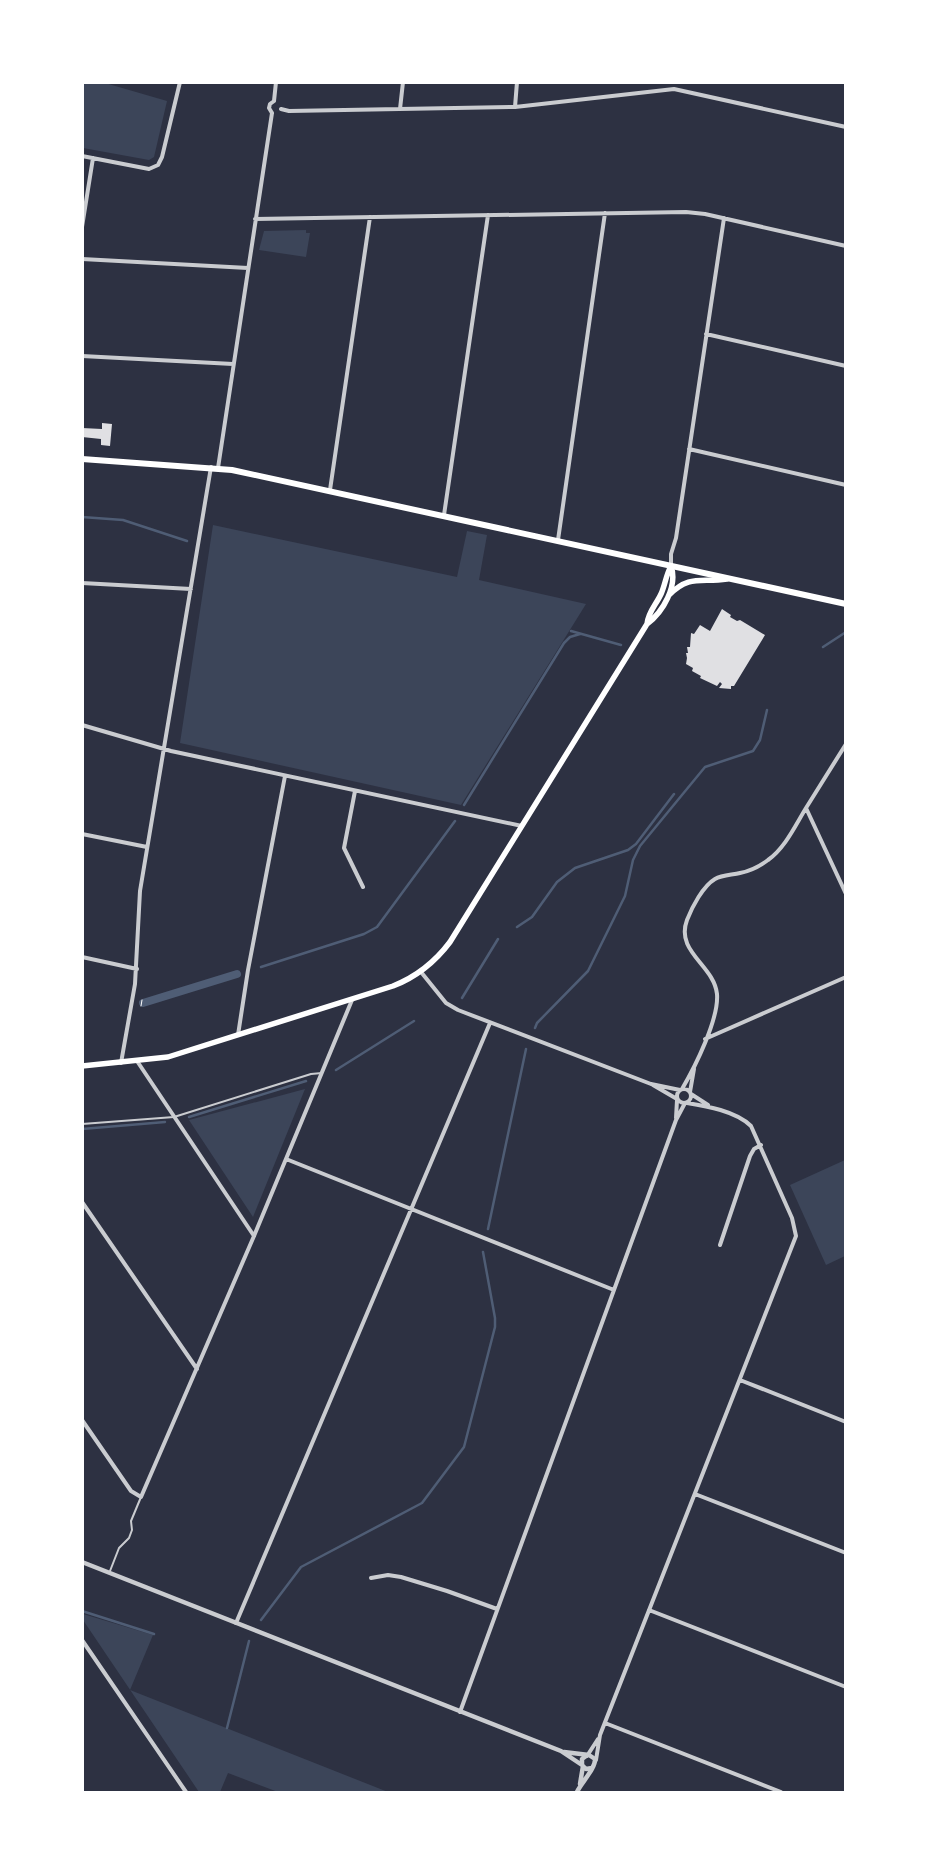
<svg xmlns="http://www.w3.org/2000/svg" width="928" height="1875" viewBox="0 0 928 1875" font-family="'Titillium Web',sans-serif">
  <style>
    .green { fill: #3c4559 }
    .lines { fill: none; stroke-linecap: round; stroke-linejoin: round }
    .stream { stroke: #4f5d75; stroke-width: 2.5 }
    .canal { stroke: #4f5d75; stroke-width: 8 }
    .building { fill: #e0e0e3 }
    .path { stroke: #fff; stroke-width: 1 }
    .service { stroke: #caccd0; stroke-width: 2 }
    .minor { stroke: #caccd0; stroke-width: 4 }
    .tertiary { stroke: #caccd0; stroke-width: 4.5 }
    .primary { stroke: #fff; stroke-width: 5.5 }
    .trunk { stroke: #fff; stroke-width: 6 }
  </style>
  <rect width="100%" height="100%" fill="#2d3142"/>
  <path class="green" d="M 83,82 L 105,83 L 167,101 L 154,157 L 149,160 L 83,148 Z
    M 306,230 L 306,233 L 310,233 L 306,257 L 259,250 L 264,231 Z
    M 213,525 L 457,577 L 467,531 L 487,535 L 479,580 L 586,604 L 461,805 L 180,743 Z
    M 305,1089 L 253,1217 L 189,1120 Z
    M 845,1160 L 845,1256 L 826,1265 L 790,1185 Z
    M 83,1614 L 153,1635 L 130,1690 L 388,1792 L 278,1792 L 228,1773 L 220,1792 L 199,1792 L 83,1620 Z"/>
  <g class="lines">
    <path class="stream" d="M 82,517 L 123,520 L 187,541
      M 571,631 L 621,645
      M 823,647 L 846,632
      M 464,805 L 564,643 L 570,637 L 580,634
      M 517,927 L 532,917 L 557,882 L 575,868 L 628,850 L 636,844 L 674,794
      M 261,967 L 364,934 L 377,927 L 455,821
      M 462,998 L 498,939
      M 535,1028 L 537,1023 L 588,971 L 625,896 L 633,860 L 640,846 L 705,767 L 753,751 L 760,740 L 767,710
      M 336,1070 L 414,1021
      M 189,1117 L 306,1081
      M 82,1129 L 165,1122
      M 488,1229 L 526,1049
      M 82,1611 L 154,1634
      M 261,1620 L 301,1567 L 422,1503 L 464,1447 L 495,1327 L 495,1318 L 483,1252
      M 227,1728 L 249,1641"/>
    <path class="canal" d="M 143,1003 L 237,974"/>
  </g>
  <path class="building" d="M 102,423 L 112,424 L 110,446 L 101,445 L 101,439 L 82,437 L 82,428 L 102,429 Z
    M 722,609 L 731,615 L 730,617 L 737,621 L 740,620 L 765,635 L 734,686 L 731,686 L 731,689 L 719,688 L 722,684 L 720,682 L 717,686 L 700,678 L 701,676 L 692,671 L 693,668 L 686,664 L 687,658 L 686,653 L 688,653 L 687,647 L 690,647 L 691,633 L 694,634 L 700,625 L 710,631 Z"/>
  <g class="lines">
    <path class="path" d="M 141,1006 L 142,1000"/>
    <path class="service" d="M 82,1124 L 174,1117 L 311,1074 L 322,1073
      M 110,1571 L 119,1548 L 129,1538 L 132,1530 L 131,1521 L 141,1497"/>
    <path class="minor" d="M 274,101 L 276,82
      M 515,107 L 517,82
      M 281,109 L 289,111 L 515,107 L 674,89 L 846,127
      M 400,109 L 403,82
      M 272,113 L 269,108 L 270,104 L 274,101
      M 82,156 L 149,169 L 158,165 L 162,157 L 180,82
      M 255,219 L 686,212 L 705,214 L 846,246
      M 82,227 L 93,158
      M 82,259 L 248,268
      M 706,334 L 846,366
      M 82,356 L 233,364
      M 689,449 L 846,485
      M 218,468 L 272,113
      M 330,490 L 370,217
      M 444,515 L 488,215
      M 558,540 L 605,213
      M 671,566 L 671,554 L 676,538 L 724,218
      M 82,583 L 191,589
      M 82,725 L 171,751 L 522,826
      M 846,744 L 806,808 L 846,894
      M 355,791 L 344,848 L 363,887
      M 82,834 L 147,847
      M 82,957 L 137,969
      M 421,972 L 446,1003 L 458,1010 L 651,1084 L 680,1090
      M 238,1035 L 248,970 L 285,776
      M 705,1039 L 846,977
      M 137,1061 L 254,1236
      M 121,1063 L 135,984 L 140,891 L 211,467
      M 653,1085 L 677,1099
      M677 1096a7 7 0 1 1 14 0a7 7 0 1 1-14 0Z
      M 682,1089 C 695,1067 719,1019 717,994 C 714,965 675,952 687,920 C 692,907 703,886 715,879 C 722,875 732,875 740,873 C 750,871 760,866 768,860 C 785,848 795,826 806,808
      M 690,1092 L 694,1069
      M 691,1094 L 708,1105
      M 676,1118 L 677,1100
      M 286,1159 L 614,1290
      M 82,1202 L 197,1369
      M 720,1245 L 750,1156 L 754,1149 L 761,1145
      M 740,1380 L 846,1422
      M 82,1420 L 131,1491 L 141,1497 L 254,1236 L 352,1000
      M 695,1494 L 846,1553
      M 371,1578 L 388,1575 L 401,1577 L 447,1591 L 497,1609
      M 649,1610 L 846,1687
      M 236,1623 L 490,1023
      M 82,1640 L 186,1792
      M 460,1712 L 676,1120 L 685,1103
      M 605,1723 L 781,1792
      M 587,1756 L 598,1739
      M 596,1760 L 600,1735 L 796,1236 L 792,1218 L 751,1126 C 736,1111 706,1106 687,1103"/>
    <path class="tertiary" d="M 82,1562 L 561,1751 L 582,1765
      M 564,1752 L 589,1755 L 595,1759 C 596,1768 581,1783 577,1792
      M 586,1756 L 582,1759 L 582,1765 L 586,1769 L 592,1768
      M 580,1784 L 583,1766"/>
    <path class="primary" d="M 669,595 C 690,574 701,583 727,579
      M 647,624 C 648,612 656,605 661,594 C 665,585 666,575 671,566
      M 82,1066 L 168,1057 L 393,986 C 416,977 435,962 450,942 L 647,624 C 663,612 678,586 671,566"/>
    <path class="trunk" d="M 82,459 L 232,470 L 846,604"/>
  </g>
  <rect width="928" height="1875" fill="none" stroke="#ffffff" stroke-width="168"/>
</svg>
